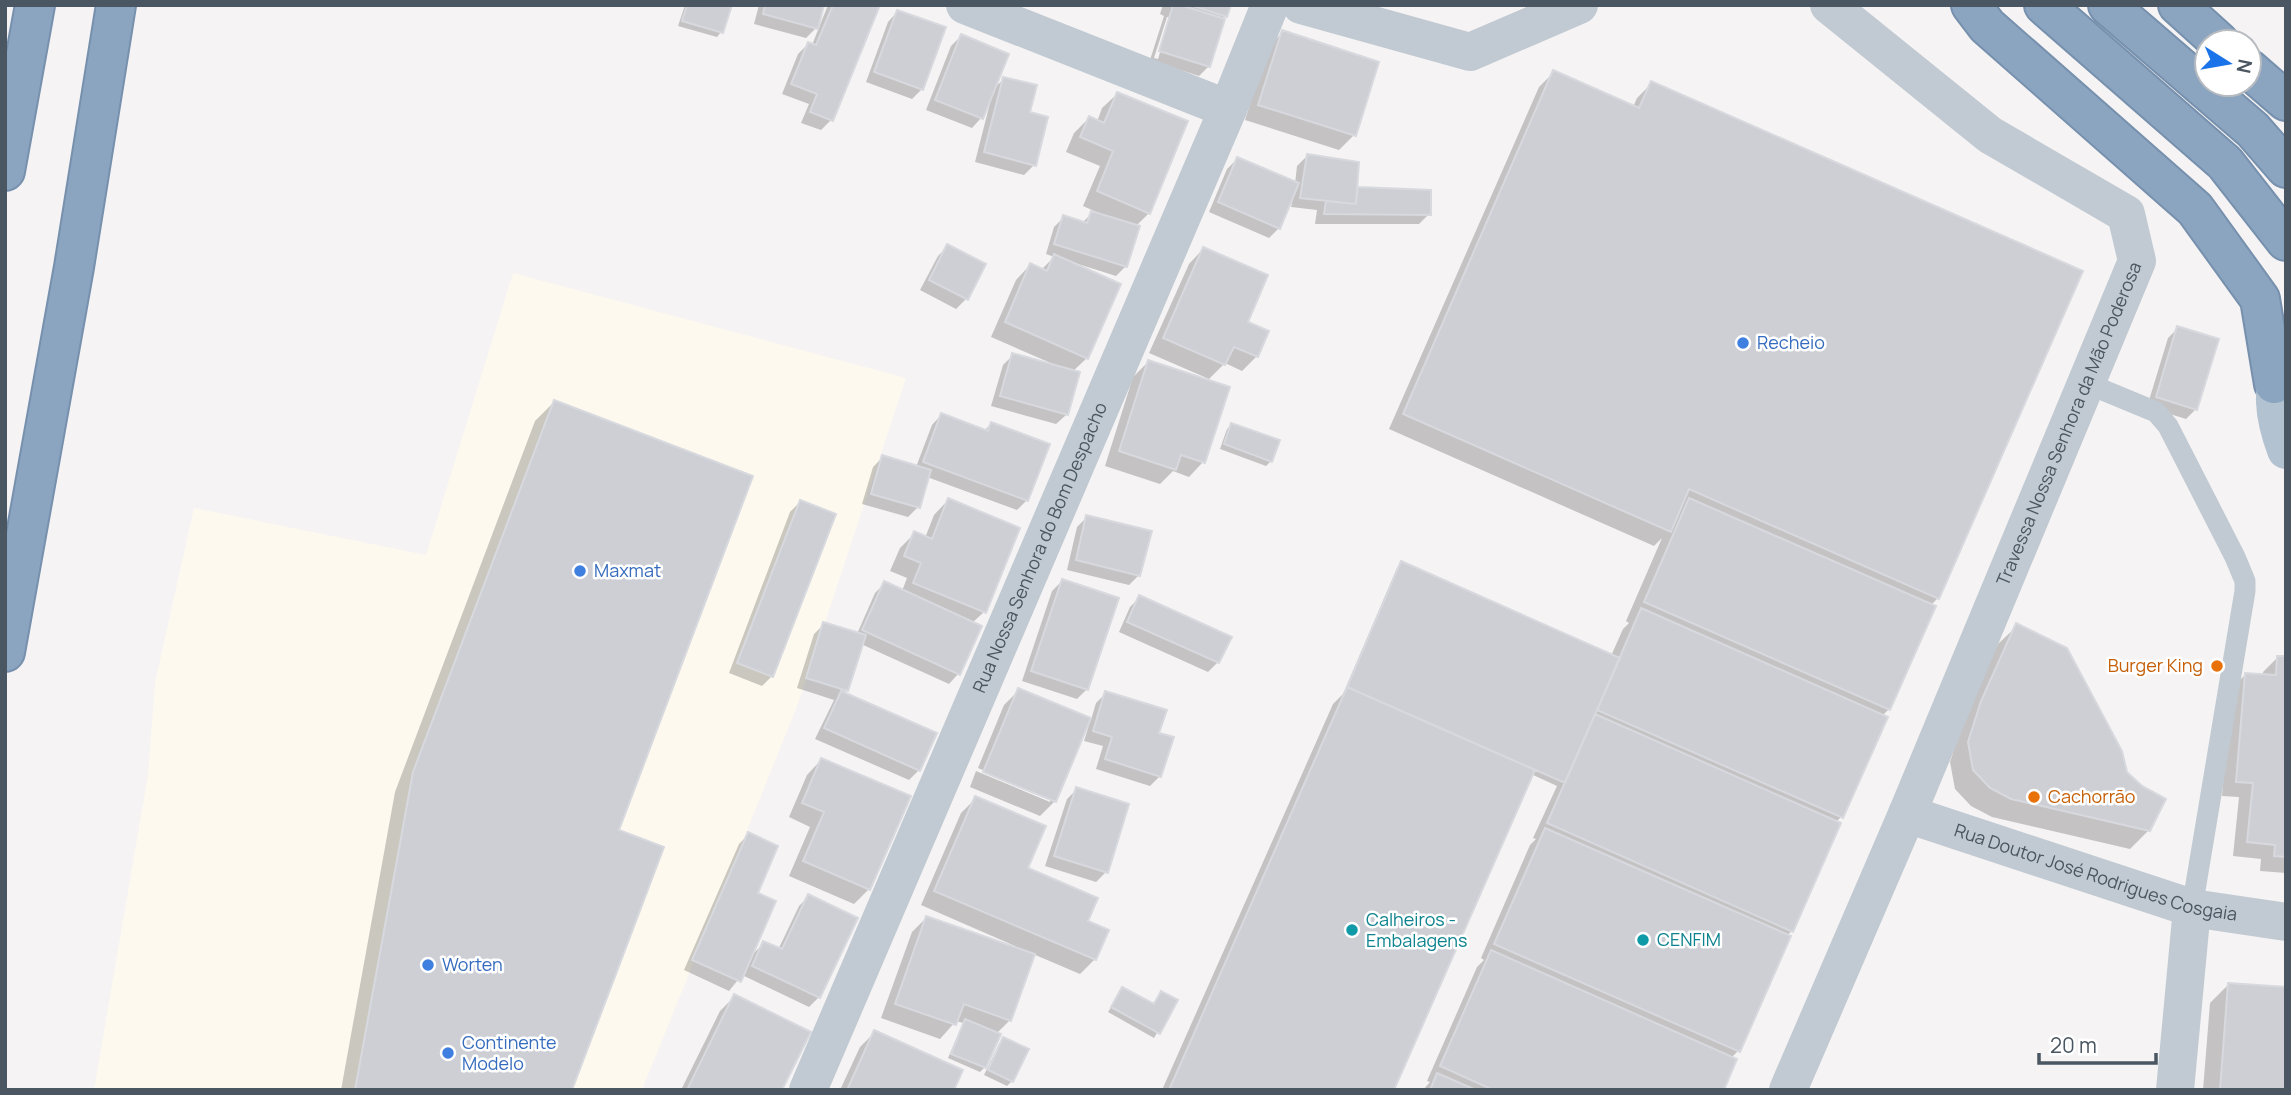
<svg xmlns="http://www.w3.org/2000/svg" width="2291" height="1095" viewBox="0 0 2291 1095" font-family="Manrope,sans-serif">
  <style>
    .commercial { fill: #fdf9ef }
    .shadow { fill: #0003; fill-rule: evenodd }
    .building { fill: #cdcfd5; stroke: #d7d9de; stroke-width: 2 }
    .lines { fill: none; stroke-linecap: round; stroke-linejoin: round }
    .motorway-casing { stroke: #7690ad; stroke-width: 42 }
    .service { stroke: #c1cad2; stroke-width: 21 }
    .minor { stroke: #c1cad2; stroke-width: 38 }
    .primary { stroke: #b3c2d1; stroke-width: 38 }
    .motorway { stroke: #8ba5c1; stroke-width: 38 }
    .shop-dot { fill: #3f7fe0; stroke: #fff; stroke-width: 2.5 }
    .food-dot { fill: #e8710a; stroke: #fff; stroke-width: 2.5 }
    .culture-dot { fill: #0f9aa8; stroke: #fff; stroke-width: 2.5 }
    .labels { text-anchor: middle; stroke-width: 5; stroke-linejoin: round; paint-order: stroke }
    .shop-label { font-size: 18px; fill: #366cbe; stroke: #fff; text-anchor: start }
    .street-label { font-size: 18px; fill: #4a5661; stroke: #fff }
    .food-label { font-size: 18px; fill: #c56008; stroke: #fff; text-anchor: end }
    .culture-label { font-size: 18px; fill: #0d838f; stroke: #fff; text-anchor: start }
  </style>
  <rect width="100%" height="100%" fill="#f5f3f3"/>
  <path class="commercial" d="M 513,273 L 906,378 L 798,704 L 642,1090 L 94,1090 L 148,775 L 155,683 L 194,508 L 426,555 Z"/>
  <path class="shadow" d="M 685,5 L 730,5 L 721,32 L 717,37 L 678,26 Z
    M 759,5 L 822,5 L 816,28 L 806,38 L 754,24 Z
    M 828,5 L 878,5 L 831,120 L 821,130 L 801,123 L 809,104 L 782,94 L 798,54 L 808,44 L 812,45 Z
    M 1163,5 L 1229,5 L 1225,16 L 1222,20 L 1209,66 L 1199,76 L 1150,60 L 1164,16 L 1160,14 ZM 1167,17 L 1171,17 L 1158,59 L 1154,58 Z
    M 897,12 L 922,89 L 912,99 L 866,82 L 888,22 Z
    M 1283,32 L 1354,135 L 1339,150 L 1245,120 L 1268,47 Z
    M 961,36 L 993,89 L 1004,79 L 1028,113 L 1034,165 L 1024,175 L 975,162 L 990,103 L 988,102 L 981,118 L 972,128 L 926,110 L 951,46 Z
    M 1554,72 L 1633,107 L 1637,98 L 1652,83 L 2080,272 L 1938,598 L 1930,606 L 1933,607 L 1889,709 L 1882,716 L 1885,717 L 1841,817 L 1836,822 L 1792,931 L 1786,936 L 1738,1051 L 1731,1058 L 1722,1090 L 1423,1090 L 1430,1082 L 1427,1081 L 1477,967 L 1484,960 L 1481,958 L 1530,845 L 1536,839 L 1533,838 L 1557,786 L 1531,774 L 1392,1090 L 1162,1090 L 1333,704 L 1343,694 L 1397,568 L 1402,563 L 1611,656 L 1623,629 L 1629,623 L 1626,621 L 1662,538 L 1654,546 L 1389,429 L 1539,87 Z
    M 1117,94 L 1149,213 L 1135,227 L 1126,266 L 1116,276 L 1075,263 L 1087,358 L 1072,372 L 1078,373 L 1066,415 L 1056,424 L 991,406 L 1003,365 L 1013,355 L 1052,366 L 1053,364 L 991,337 L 1016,280 L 1030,265 L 1041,270 L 1054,257 L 1046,254 L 1054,227 L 1064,217 L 1082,223 L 1094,211 L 1083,206 L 1100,166 L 1066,152 L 1074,133 L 1089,118 L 1097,122 L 1102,108 Z
    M 1307,156 L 1356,189 L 1429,191 L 1429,214 L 1419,224 L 1315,224 L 1317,210 L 1291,207 L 1293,198 L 1279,228 L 1269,238 L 1209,212 L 1227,169 L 1237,159 L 1295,184 L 1297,166 Z
    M 948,246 L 966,299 L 956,309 L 920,290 L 938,256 Z
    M 1203,249 L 1246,323 L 1257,356 L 1242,371 L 1225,363 L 1209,379 L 1149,353 L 1189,264 Z
    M 2178,328 L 2196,409 L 2186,419 L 2147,407 L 2168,338 Z
    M 1148,362 L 1203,462 L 1189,477 L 1173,471 L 1160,484 L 1105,466 L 1133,377 Z
    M 554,402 L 616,831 L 570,1090 L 341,1090 L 395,792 L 535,421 Z
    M 941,415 L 984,431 L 991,424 L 1027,500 L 1017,510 L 927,477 L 918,507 L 908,517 L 862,504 L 873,467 L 883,457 L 916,467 L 932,425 Z
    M 1232,425 L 1271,461 L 1266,466 L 1220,449 L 1227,429 Z
    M 948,500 L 984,612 L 972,623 L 980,627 L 958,674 L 949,684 L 861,644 L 847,690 L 843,694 L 919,770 L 909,780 L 815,739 L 834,700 L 797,688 L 814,634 L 824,624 L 857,634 L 875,593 L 885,583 L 902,591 L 907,578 L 890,571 L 900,548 L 915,533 L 925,538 L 934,515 Z
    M 800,502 L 772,676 L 762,686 L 729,673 L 790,512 Z
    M 1087,517 L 1139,575 L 1129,585 L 1067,570 L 1077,527 Z
    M 1062,581 L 1087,689 L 1077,699 L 1022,681 L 1052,591 Z
    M 1140,597 L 1229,638 L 1218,662 L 1208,672 L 1119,632 L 1130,607 Z
    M 2017,626 L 2126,773 L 2149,830 L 2130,849 L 1992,817 L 1971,806 L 1955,789 L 1950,762 L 1963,722 L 1998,644 Z
    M 2278,657 L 2286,658 L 2286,873 L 2260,871 L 2261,859 L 2233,856 L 2239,797 L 2222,796 L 2231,689 L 2245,675 L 2263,676 L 2263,672 Z
    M 1019,690 L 1091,720 L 1096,703 L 1106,693 L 1157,734 L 1160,776 L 1150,786 L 1096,769 L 1103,746 L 1084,741 L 1089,725 L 1086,724 L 1055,801 L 1040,816 L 970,787 L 976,771 L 1050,802 L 1050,798 L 978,768 L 1004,705 Z
    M 821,760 L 869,889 L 854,904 L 789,876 L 810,827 L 789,817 L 807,775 Z
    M 1077,789 L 1106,872 L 1096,882 L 1045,866 L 1067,799 Z
    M 976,798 L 1025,869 L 1086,922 L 1095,959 L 1080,974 L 1033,954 L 1010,1020 L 996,1034 L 986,1066 L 980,1072 L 948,1058 L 963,1023 L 956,1021 L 940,1039 L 881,1018 L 912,932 L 926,918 L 1014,949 L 1015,946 L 921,905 L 961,813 Z
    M 749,834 L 756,894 L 750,957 L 764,943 L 778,950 L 799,906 L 809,896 L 819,997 L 809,1007 L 742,975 L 729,991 L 684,970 L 739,844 Z
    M 2229,984 L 2286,1090 L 2203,1090 L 2210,1003 Z
    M 1123,989 L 1152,1005 L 1161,993 L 1176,1001 L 1154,1038 L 1108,1012 Z
    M 735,996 L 780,1090 L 681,1090 L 720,1011 Z
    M 875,1032 L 952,1090 L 840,1090 L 860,1047 Z
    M 1004,1039 L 1012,1081 L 1007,1086 L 984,1075 L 999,1044 Z"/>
  <path class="building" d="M 687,5 L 732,5 L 723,33 L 682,21 Z
    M 765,5 L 824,5 L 818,29 L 763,14 Z
    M 833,5 L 880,5 L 833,121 L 810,112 L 817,94 L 791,84 L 808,42 L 816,45 Z
    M 1173,5 L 1181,5 L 1225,19 L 1210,67 L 1159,51 Z
    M 1190,5 L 1231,5 L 1227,17 Z
    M 897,10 L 946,27 L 923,90 L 874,72 Z
    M 1282,30 L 1379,62 L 1356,136 L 1258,105 Z
    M 961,34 L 1009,54 L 983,119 L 935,100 Z
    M 1553,70 L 1639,108 L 1651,81 L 2083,271 L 1939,599 L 1689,489 L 1671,532 L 1403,414 Z
    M 1003,77 L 1037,85 L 1030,112 L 1048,117 L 1036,166 L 984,152 Z
    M 1117,92 L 1188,121 L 1150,214 L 1097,191 L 1113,151 L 1080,137 L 1089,116 L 1104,123 Z
    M 1307,154 L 1359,162 L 1356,204 L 1300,198 Z
    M 1237,157 L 1299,183 L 1280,229 L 1218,202 Z
    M 1358,187 L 1431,190 L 1431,215 L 1324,214 L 1326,201 L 1356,204 Z
    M 1091,211 L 1140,226 L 1127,267 L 1054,244 L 1063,215 L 1087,223 Z
    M 947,244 L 986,264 L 968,300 L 929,280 Z
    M 1203,247 L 1268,275 L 1248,322 L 1269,331 L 1258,357 L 1234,347 L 1225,365 L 1163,338 Z
    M 1054,254 L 1121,284 L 1088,359 L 1005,322 L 1030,263 L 1047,271 Z
    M 2177,326 L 2219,339 L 2197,410 L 2156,397 Z
    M 1012,353 L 1080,372 L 1068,415 L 1000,396 Z
    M 1148,360 L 1230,387 L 1205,463 L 1181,455 L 1176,470 L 1119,451 Z
    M 554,400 L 753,476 L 619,830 L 664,847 L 572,1090 L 355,1090 L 413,772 Z
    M 941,413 L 988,431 L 991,422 L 1050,444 L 1028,501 L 923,462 Z
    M 1231,423 L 1280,440 L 1272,462 L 1224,444 Z
    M 882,455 L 931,470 L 920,508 L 871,494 Z
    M 948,498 L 1020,528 L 986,613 L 913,583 L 921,563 L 904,556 L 914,531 L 932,539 Z
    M 1689,498 L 1936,606 L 1890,710 L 1644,602 Z
    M 800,500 L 836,514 L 773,677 L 737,663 Z
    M 1086,515 L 1152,531 L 1140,576 L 1076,560 Z
    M 1401,561 L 1620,658 L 1565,783 L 1347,687 Z
    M 1062,579 L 1119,598 L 1088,690 L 1031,671 Z
    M 884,581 L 982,626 L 960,675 L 862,630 Z
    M 1139,595 L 1232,637 L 1219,663 L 1127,622 Z
    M 1641,608 L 1888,717 L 1843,818 L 1597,710 Z
    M 823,622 L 866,635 L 848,691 L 806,678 Z
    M 2016,623 L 2067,648 L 2122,751 L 2127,772 L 2142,786 L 2166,799 L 2150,831 L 2011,799 L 1990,788 L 1973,770 L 1968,742 L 1981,701 Z
    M 2277,656 L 2286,656 L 2286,857 L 2274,856 L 2275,845 L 2247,842 L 2253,783 L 2236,782 L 2245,673 L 2276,675 Z
    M 1347,687 L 1535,770 L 1394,1090 L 1169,1090 Z
    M 1018,688 L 1091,718 L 1056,802 L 983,772 Z
    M 841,691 L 937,733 L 920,771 L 824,728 Z
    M 1105,691 L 1167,710 L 1159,733 L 1174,737 L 1161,777 L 1105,759 L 1112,737 L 1093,731 Z
    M 1595,714 L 1841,823 L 1793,932 L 1547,823 Z
    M 821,758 L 911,796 L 870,890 L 803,861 L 824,812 L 802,803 Z
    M 1076,787 L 1129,804 L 1108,873 L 1054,856 Z
    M 975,796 L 1046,826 L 1028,868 L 1098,898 L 1088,921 L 1109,930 L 1096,960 L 934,891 Z
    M 1545,828 L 1791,936 L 1740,1052 L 1494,944 Z
    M 748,832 L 778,846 L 758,893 L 776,901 L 741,982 L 692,960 Z
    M 808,894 L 858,918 L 820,998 L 752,966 L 763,941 L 782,949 Z
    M 926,916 L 1035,954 L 1011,1021 L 964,1004 L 956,1025 L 895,1004 Z
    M 1491,950 L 1737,1059 L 1724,1090 L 1493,1090 L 1440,1066 Z
    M 2228,983 L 2286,987 L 2286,1090 L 2220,1090 Z
    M 1122,987 L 1154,1004 L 1161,991 L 1178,1000 L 1160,1034 L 1111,1007 Z
    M 734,994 L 811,1032 L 782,1090 L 687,1090 Z
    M 965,1019 L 1001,1034 L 986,1068 L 951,1054 Z
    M 874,1030 L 963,1070 L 954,1090 L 847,1090 Z
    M 1003,1037 L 1029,1049 L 1013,1082 L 988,1070 Z
    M 1437,1073 L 1476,1090 L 1430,1090 Z"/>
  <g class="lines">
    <defs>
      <path id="motorway" d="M 1971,5 L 1987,26 L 2195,209 L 2260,299 L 2274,384
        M 2044,5 L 2225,163 L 2286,241
        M 2108,5 L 2253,130 L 2286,168
        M 2178,5 L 2219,42
        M 2249,69 L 2286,101
        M 5,171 L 35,5
        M 5,652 L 74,267 L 116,5"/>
    </defs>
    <use href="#motorway" class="motorway-casing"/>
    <path class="service" d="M 2086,383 L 2156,412 L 2168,426 L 2235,557 L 2245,581 L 2245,591 L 2192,908"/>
    <g class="minor">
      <path d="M 965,5 L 1228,109"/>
      <path d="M 1301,5 L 1470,52 L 1579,5"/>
      <path id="s1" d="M 1907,814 L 2192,908 L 2286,922"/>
      <path id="s2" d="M 808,1090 L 1228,109 L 1270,5"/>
      <path id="s3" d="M 1788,1090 L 1907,814 L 2137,261 L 2126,214 L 1990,135 L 1829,5"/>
      <path d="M 2175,1090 L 2192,908"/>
    </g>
    <path class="primary" d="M 2282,353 C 2272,392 2272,412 2286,450"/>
    <use href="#motorway" class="motorway"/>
  </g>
  <g class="shop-dot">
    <circle cx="1743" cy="343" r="7"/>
    <circle cx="580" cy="571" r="7"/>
    <circle cx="428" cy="965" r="7"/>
    <circle cx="448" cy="1053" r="7"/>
  </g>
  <g class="food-dot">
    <circle cx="2217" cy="666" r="7"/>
    <circle cx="2034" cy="797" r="7"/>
  </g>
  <g class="culture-dot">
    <circle cx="1352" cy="930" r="7"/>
    <circle cx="1643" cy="940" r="7"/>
  </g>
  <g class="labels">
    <g class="shop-label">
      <text x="1757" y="349">Recheio</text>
      <text x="594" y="577">Maxmat</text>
      <text x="442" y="971">Worten</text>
      <text x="462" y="1049">Continente<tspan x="462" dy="21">Modelo</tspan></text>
    </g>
    <g class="street-label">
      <text dy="6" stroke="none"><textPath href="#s3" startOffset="723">Travessa Nossa Senhora da Mão Poderosa</textPath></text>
      <text dy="6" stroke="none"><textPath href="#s2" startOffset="590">Rua Nossa Senhora do Bom Despacho</textPath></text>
      <text dy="6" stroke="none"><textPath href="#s1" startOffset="198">Rua Doutor José Rodrigues Cosgaia</textPath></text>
    </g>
    <g class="food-label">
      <text x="2203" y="672">Burger King</text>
      <text x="2048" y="803" text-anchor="start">Cachorrão</text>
    </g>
    <g class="culture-label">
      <text x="1366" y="926">Calheiros -<tspan x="1366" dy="21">Embalagens</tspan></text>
      <text x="1657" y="946">CENFIM</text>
    </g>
  </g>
  <rect width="2291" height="1095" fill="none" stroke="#4a5661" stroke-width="14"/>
  <g transform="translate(2228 63) rotate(101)"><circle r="33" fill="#ffffff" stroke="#b7bbc0" stroke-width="2"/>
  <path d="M0-5L12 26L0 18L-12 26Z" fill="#1a73e8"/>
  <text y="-10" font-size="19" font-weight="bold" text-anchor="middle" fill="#4a5661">N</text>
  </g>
  <path d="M2039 1053v10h117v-10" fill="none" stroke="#4a5661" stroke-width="3.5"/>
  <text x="2050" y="1053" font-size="21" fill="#4a5661" stroke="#ffffff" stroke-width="5" paint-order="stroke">20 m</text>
</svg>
